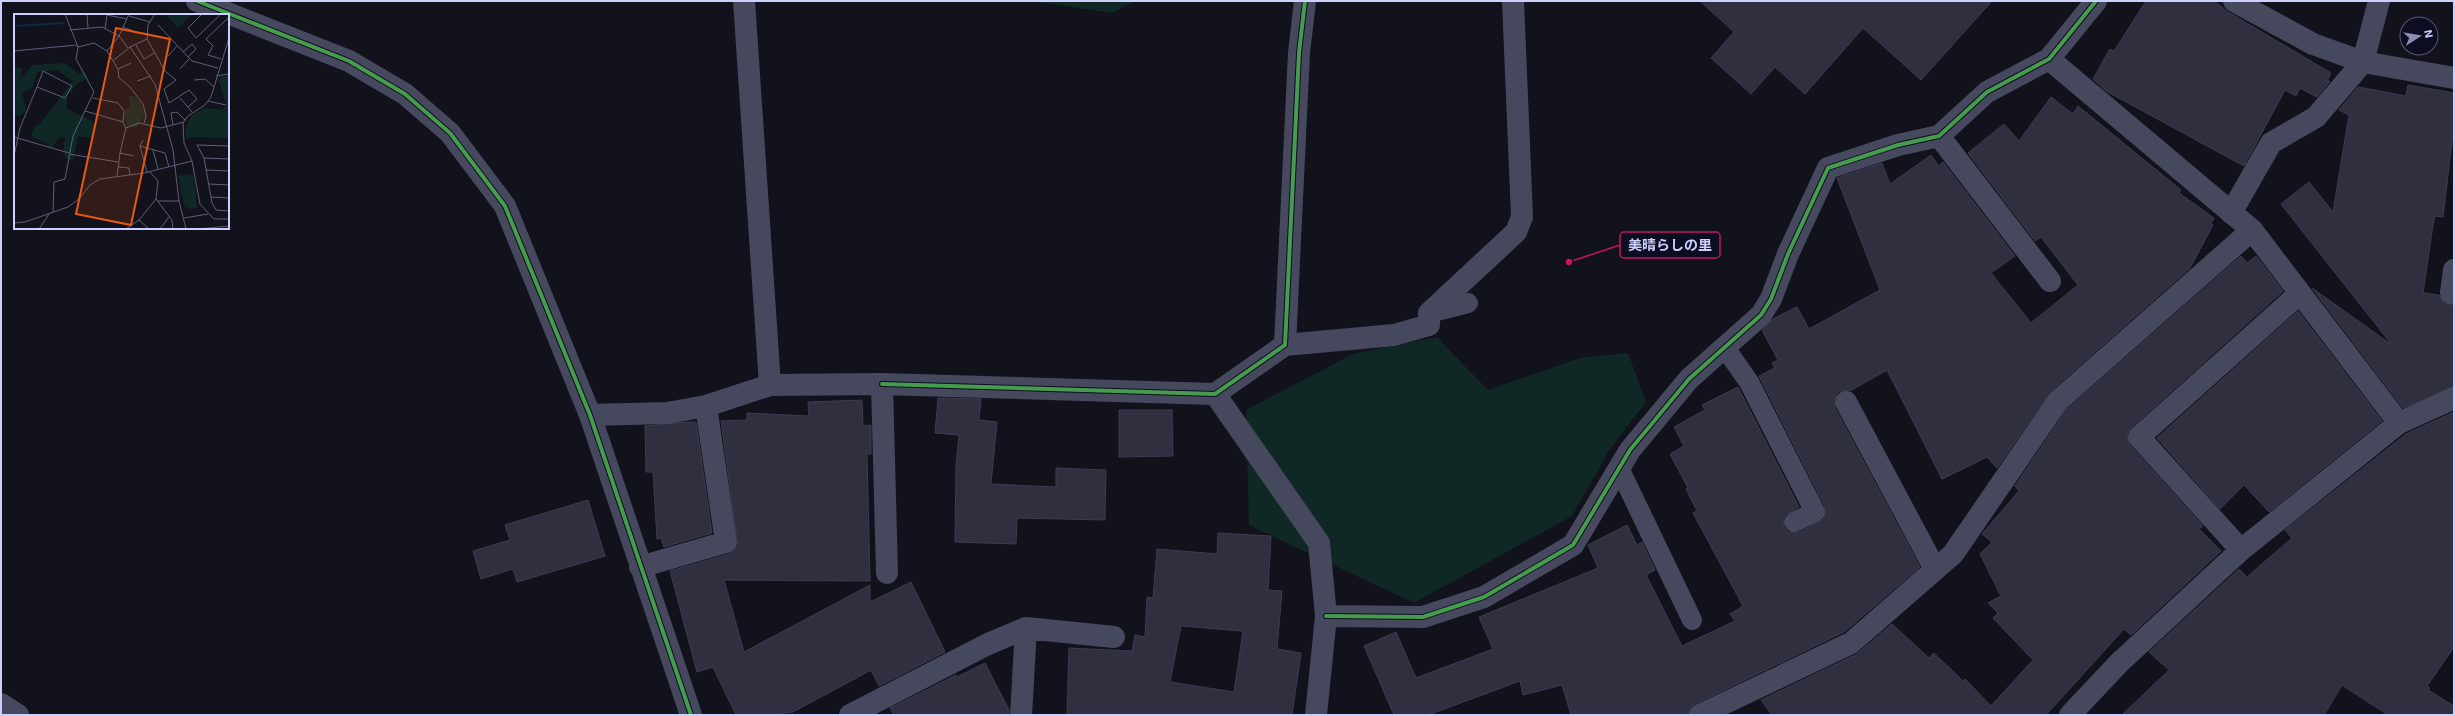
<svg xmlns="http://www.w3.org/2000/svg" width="2455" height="716" viewBox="0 0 2455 716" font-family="'Exo 2','Noto Sans JP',sans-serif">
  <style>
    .green { fill: #102825 }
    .building { fill: #302f3f; stroke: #3c3c50; fill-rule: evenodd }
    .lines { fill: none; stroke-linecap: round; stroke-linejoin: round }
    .lane { stroke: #46485e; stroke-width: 20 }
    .street { stroke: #46485e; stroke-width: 22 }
    .cycleway-casing { stroke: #0d0d21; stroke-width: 6 }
    .cycleway { stroke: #469c4c; stroke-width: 4 }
    .inset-river { fill: none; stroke: #0d2942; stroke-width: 2 }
    .inset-road { fill: none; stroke: #5d5e77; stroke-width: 1 }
    .view { fill: #e8590c; fill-opacity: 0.15; stroke: #e8590c; stroke-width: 2 }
    .inset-edge { fill: none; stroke: #cdcfff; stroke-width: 2 }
    .leader { fill: none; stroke: #c2185b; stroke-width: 1.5 }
    .callout-dot { fill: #c2185b; stroke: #0d0d21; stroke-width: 1.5 }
    .callout { fill: #0d0d21; stroke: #c2185b; stroke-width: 1.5 }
    .callout-label { font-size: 14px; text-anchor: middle; font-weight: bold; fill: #cdcfff }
  </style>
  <rect width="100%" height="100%" fill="#12121d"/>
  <path class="green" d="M 1031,1 L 1135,1 L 1112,13 Z
    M 1437,337 L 1488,390 L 1580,358 L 1628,353 L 1646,402 L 1610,449 L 1572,516 L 1414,603 L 1249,525 L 1246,410 L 1353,354 Z"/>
  <path class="building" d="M 1700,1 L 1992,1 L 1921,80 L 1863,28 L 1805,94 L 1775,67 L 1751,94 L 1711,58 L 1734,32 Z
    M 2146,1 L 2214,1 L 2228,12 L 2331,73 L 2327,81 L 2330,81 L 2317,97 L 2300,88 L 2296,96 L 2285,90 L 2244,166 L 2106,91 L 2093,79 L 2110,49 L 2114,51 Z
    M 2408,85 L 2454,93 L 2454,142 L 2452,141 L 2443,217 L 2435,216 L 2433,225 L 2423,293 L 2439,295 L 2444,303 L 2454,305 L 2454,386 L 2403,408 L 2312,288 L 2392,345 L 2281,204 L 2309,182 L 2333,212 L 2349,115 L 2339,110 L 2358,87 L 2406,96 Z
    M 2051,97 L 2073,114 L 2078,106 L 2181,190 L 2179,193 L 2214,218 L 2211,223 L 2213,225 L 2190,268 L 2050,392 L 1997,468 L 1987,457 L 1942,479 L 1887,370 L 1850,391 L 1840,391 L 1836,395 L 1834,401 L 1835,408 L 1920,567 L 1844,632 L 1695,704 L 1690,708 L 1688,715 L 1571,715 L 1562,685 L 1523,695 L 1520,681 L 1428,715 L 1394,715 L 1364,646 L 1396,632 L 1416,678 L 1493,649 L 1479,617 L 1598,568 L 1588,545 L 1627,525 L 1637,545 L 1642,542 L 1655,570 L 1646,575 L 1682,646 L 1735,621 L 1730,614 L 1743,606 L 1693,513 L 1697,511 L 1686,489 L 1688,488 L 1670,454 L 1684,446 L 1674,427 L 1705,410 L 1702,405 L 1738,387 L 1799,507 L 1785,515 L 1783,521 L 1784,527 L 1788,532 L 1799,532 L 1824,519 L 1825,507 L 1759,376 L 1775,368 L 1772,363 L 1778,360 L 1762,330 L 1773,319 L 1797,307 L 1809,329 L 1880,290 L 1837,178 L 1882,163 L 1890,184 L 1931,155 L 1939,166 L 1943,162 L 2015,256 L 1991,273 L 2031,323 L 2078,285 L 2041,237 L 2035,241 L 1968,153 L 2004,124 L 2019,141 Z
    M 2241,256 L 2247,263 L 2256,256 L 2283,291 L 2131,428 L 2127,434 L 2130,445 L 2203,526 L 2199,529 L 2221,551 L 2131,635 L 2124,629 L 2046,715 L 1772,715 L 1761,700 L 1857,654 L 1892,624 L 1929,658 L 1934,653 L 1963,681 L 1965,679 L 1991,706 L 2033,660 L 1993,618 L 1998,613 L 1988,603 L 2001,596 L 1980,554 L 1992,542 L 1982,534 L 2019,491 L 2015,486 L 2067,409 Z
    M 2298,311 L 2382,421 L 2269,512 L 2244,485 L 2220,509 L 2157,438 Z
    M 938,398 L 981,399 L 979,420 L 997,422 L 991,484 L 1056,487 L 1056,468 L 1106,470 L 1105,520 L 1017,518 L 1016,544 L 955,542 L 956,465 L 959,435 L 935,433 Z
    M 862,400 L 863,426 L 871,425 L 871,454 L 867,454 L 870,581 L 724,580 L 744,652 L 870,585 L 870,602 L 911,582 L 945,652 L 879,686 L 871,670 L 793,712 L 770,715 L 736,715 L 713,667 L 697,672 L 670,571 L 729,554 L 738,546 L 721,421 L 747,420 L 747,413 L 809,416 L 808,402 Z
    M 1119,410 L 1172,410 L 1173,456 L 1119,457 Z
    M 2454,412 L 2454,647 L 2427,686 L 2430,688 L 2428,690 L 2454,706 L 2454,715 L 2388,715 L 2342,685 L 2324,715 L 2122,715 L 2169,670 L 2149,652 L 2239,569 L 2247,577 L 2292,538 L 2285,530 L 2406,434 Z
    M 686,422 L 696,422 L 712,533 L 664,547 L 661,538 L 657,539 L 653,472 L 646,472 L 645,426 Z
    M 588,500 L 605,556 L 517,582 L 513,569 L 481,579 L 473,551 L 510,540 L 505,525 Z
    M 1218,533 L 1271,536 L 1268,590 L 1282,591 L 1277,649 L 1301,653 L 1292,715 L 1067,715 L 1069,648 L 1132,651 L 1135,635 L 1145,637 L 1147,597 L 1153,598 L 1157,549 L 1217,554 ZM 1181,626 L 1243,631 L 1234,692 L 1170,682 Z
    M 985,663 L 1009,710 L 1009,715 L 894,715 L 890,708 L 956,675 L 957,677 Z"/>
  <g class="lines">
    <path class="lane" d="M 1429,313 L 1468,303
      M 1725,348 L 1749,382 L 1815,512 L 1794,522
      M 1619,468 L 1692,620"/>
    <path class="street" d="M 197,1 L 349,61 L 405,94 L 450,133 L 505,206 L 590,415 L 691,715
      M 744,1 L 770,385
      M 2234,1 L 2313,44 L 2363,62 L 2454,78
      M 2049,59 L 2252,230 L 2399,423
      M 1939,136 L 2050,281
      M 2231,213 L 2271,143 L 2316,117 L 2363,62 L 2379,1
      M 2451,293 L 2454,270
      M 1285,345 L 1394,335 L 1429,325 L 1429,313 L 1516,232 L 1522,217 L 1513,1
      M 882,384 L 1215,394 L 1285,345 L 1299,53 L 1305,1
      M 1215,394 L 1319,543 L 1326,616 L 1316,715
      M 1846,402 L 1935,569
      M 590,415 L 667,413 L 706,406 L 770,385 L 882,384 L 887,573
      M 2241,550 L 2139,437 L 2299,294
      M 640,567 L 726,542 L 706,406
      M 1326,616 L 1423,617 L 1484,597 L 1573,545 L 1630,450 L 1689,379 L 1761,315 L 1771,299 L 1788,254 L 1828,168 L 1898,145 L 1939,136 L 1987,92 L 2049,59 L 2096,1
      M 1,704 L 18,715
      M 850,715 L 988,644 L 1026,628 L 1114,637
      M 1021,715 L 1026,628
      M 1700,715 L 1851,643 L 1953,554 L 2058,401 L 2252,230
      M 2070,715 L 2119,663 L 2241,550 L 2399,423 L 2454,398"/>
    <defs>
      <path id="cycleway" d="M 197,1 L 349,61 L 405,94 L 450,133 L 505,206 L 590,415 L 691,715
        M 882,384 L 1215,394 L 1285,345 L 1299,53 L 1305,1
        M 1326,616 L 1423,617 L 1484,597 L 1573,545 L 1630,450 L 1689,379 L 1761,315 L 1771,299 L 1788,254 L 1828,168 L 1898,145 L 1939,136 L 1987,92 L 2049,59 L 2096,1"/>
    </defs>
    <use href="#cycleway" class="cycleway-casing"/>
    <use href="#cycleway" class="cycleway"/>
  </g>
  <g transform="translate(14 14)">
    <rect width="215" height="215" fill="#12121d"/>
    <path d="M 151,0 L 178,0 L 164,14 ZM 51,49 L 65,60 L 69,57 L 74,64 L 63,70 L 53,82 L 53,95 L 79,107 L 81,116 L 78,124 L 64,122 L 59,147 L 53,145 L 49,140 L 51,124 L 46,123 L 37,134 L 31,128 L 17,123 L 21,112 L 26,110 L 59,67 L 43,56 L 23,58 L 18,74 L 8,78 L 12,97 L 4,102 L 0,101 L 0,52 L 9,55 L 6,66 L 18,51 ZM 215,61 L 215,124 L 178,123 L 173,125 L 171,116 L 177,102 L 191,94 L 209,96 L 212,91 L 204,64 ZM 115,82 L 119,82 L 127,89 L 131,102 L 122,114 L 113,112 L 111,103 L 111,96 L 116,93 ZM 179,160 L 181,170 L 178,171 L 181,172 L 183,194 L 175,195 L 170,192 L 164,162 Z" fill="#102825"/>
    <path class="inset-river" d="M 0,12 L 51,9"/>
    <path class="inset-road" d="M 73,0 L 74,14M 141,0 L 134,11 L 133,25 L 151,57 L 162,66 L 150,75 L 155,89 L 175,76 L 183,85 L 174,93M 188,0 L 174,14 L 182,24 L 207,0M 115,2 L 136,8M 144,11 L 178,47 L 204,54M 109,13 L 124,19M 91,15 L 93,1 L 113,5M 56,16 L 88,13 L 105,22 L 114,34M 215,24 L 197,83 L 191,91 L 174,102 L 169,109 L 170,129 L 178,147 L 186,190 L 200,205 L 215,205M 122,31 L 130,45 L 140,39M 64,33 L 80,29 L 93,37 L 104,55 L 105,64 L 115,72 L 129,90 L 132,102 L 130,109M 116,33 L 141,70 L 159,136 L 165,187M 0,37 L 63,31M 93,37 L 105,22 L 115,0M 169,38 L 178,30 L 182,35 L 174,43M 154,42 L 163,32M 207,45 L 194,41 L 199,32 L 192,25 L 215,3M 100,46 L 116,33 L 133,25M 104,55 L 117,49M 166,55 L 175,45M 202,62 L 215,60M 180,66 L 191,65 L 200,73M 123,67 L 137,62M 79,84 L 104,89 L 110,97 L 109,108M 166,84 L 178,98M 194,87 L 212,91M 71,97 L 109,108 L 112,114 L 106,139M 159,111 L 157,99 L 163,98 L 171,106M 112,114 L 125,109 L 147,114 L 170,108M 0,123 L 55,139M 129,126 L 126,132 L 133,158M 126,132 L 151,139 L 155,153M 215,132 L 183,131 L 190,144 L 198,189 L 202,196 L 215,197M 139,136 L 144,155M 55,140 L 104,148M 0,142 L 6,114 L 23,73 L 51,84 L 58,72 L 29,57 L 23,73M 190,144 L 215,145M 105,153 L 115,154 L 116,161M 192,156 L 215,157M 135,157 L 144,167 L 142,185 L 158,206 L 159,215M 103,162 L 106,139 L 120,142M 195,170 L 215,171M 197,183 L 215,184M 144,187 L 165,187 L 172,215M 39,198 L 40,168 L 51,165 L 59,122 L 80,78 L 62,45 L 64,33 L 51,0M 170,204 L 194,200M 125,206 L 135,215M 0,209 L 11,208 L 54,193 L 65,185 L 76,171 L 86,165 L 130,159 L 178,147M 25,215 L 35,200M 112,215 L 125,206 L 142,185M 146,215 L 155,203M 184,215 L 215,212"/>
    <path class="view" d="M 102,14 L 156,25 L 117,211 L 62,200 Z"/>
    <rect width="215" height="215" class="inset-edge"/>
  </g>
  <path class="leader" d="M1569 262L1620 245"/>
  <circle class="callout-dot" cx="1569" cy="262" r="4"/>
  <rect class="callout" x="1620" y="232" width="100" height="26" rx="4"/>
  <g class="callout-label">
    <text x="1670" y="250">美晴らしの里</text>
  </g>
  <rect width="2455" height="716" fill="none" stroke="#cdcfff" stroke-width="4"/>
  <g transform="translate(2419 36) rotate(78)"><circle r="19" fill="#0d0d21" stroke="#5a5b7a"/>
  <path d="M0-3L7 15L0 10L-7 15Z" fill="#8c8db0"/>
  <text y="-6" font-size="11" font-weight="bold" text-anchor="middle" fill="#cdcfff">N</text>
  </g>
</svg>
